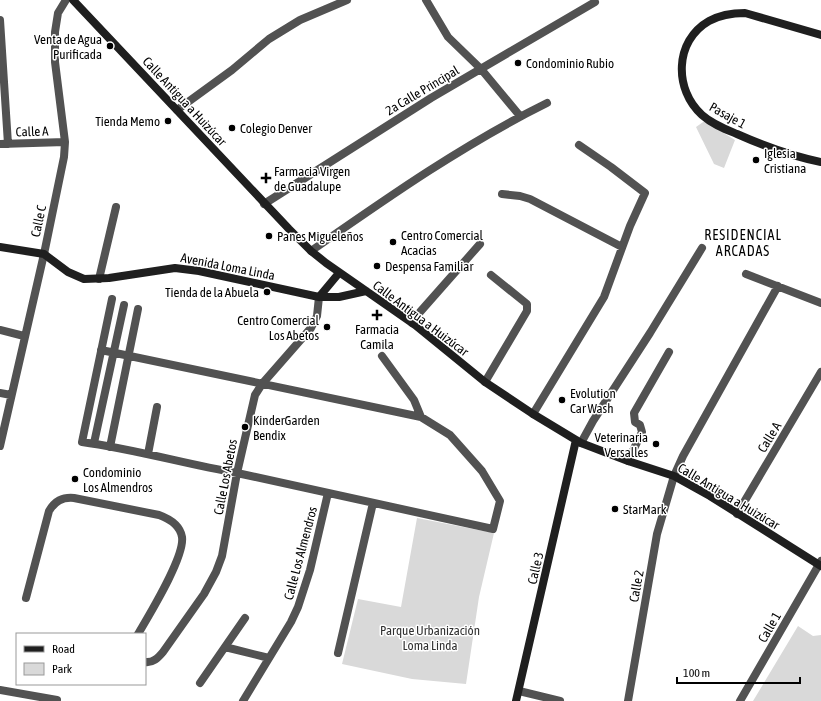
<svg xmlns="http://www.w3.org/2000/svg" width="821" height="701" viewBox="0 0 821 701" font-family="'Asap Condensed',sans-serif">
  <style>
    .green { fill: #d9d9d9 }
    .lines { fill: none; stroke-linecap: round; stroke-linejoin: round }
    .street { stroke: #525252; stroke-width: 8 }
    .secondary { stroke: #1f1f1f; stroke-width: 8 }
    .poi-dot { fill: #000; stroke: #fff; stroke-width: 1.5 }
    .labels { text-anchor: middle; stroke-width: 3; stroke-linejoin: round; paint-order: stroke }
    .poi-label { font-size: 13px; fill: #000; stroke: #fff; text-anchor: start }
    .street-label { font-size: 13px; fill: #000; stroke: #fff }
    .park-label { font-size: 13px; fill: #303030; stroke: #fff }
    .neighbourhood-label { font-size: 14px; letter-spacing: 1px; fill: #000; stroke: #fff }
  </style>
  <rect width="100%" height="100%" fill="#fff"/>
  <path class="green" d="M 706,120 L 717,129 L 735,140 L 724,168 L 714,164 L 696,127 Z
    M 417,518 L 494,533 L 479,597 L 466,684 L 412,679 L 342,664 L 358,599 L 401,607 Z
    M 798,626 L 813,636 L 821,635 L 821,701 L 753,701 Z"/>
  <g class="lines">
    <path class="street" d="M 426,0 L 448,37 L 481,69 L 520,116
      M 0,20 L 8,144
      M 177,110 L 232,70 L 269,39 L 300,20 L 347,0
      M 0,144 L 65,142
      M 502,194 L 520,196 L 530,199 L 622,247
      M 264,204 L 431,98 L 595,2
      M 311,251 C 387,198 464,144 547,103
      M 746,274 L 821,303
      M 99,279 L 116,207
      M 412,323 L 420,312 L 480,244
      M 0,330 L 24,336
      M 101,350 L 421,417 L 450,435 L 482,471 L 500,501 L 493,529 L 237,473 C 185,464 134,449 82,442 L 112,299
      M 382,356 L 414,400 L 421,417
      M 485,382 L 527,311 L 527,304 L 491,275
      M 0,393 L 11,395
      M 533,414 L 604,297 L 630,226 L 645,193 L 611,167 L 579,145
      M 94,443 L 124,305
      M 581,443 L 593,421 L 650,333 L 702,248
      M 0,446 L 44,254 L 64,157 L 65,142 L 55,62 L 55,32 L 58,13 L 66,0
      M 110,447 L 138,309
      M 148,454 L 157,407
      M 628,461 L 642,432 L 640,425 L 635,422 L 634,413 L 669,352
      M 737,514 L 821,372
      M 26,598 L 49,511 C 55,501 62,497 74,498 L 159,515 C 170,519 180,525 182,537 C 185,557 149,615 138,634
      M 225,647 L 269,658
      M 338,653 L 373,503
      M 145,662 C 153,663 158,658 163,652 L 204,594 L 216,572 L 222,556 L 237,473 L 255,395 L 262,384 L 311,328 L 317,316 L 319,297
      M 200,683 L 245,618
      M 0,690 L 57,700
      M 519,691 L 560,701
      M 243,701 L 291,622 L 298,607 L 310,570 L 328,493
      M 628,701 L 657,534 L 674,476 L 683,456 L 778,286
      M 740,701 L 821,561"/>
    <path class="secondary" d="M 73,0 L 289,229 L 311,251 L 326,263 L 415,325 L 485,382 L 533,414 L 581,443 L 628,461 L 674,476 L 710,496 L 821,566
      M 821,35 L 745,13 C 732,13 720,15 709,21 C 674,41 674,90 702,115 C 712,124 725,129 737,134 C 764,146 791,156 821,162
      M 0,247 L 44,254 L 68,272 L 84,279 L 109,278 L 175,268 L 199,271 L 319,297 L 339,297 L 366,291
      M 319,297 L 339,273
      M 516,701 L 576,440"/>
  </g>
  <g class="poi-dot">
    <circle cx="110" cy="46" r="4"/>
    <circle cx="518" cy="63" r="4"/>
    <circle cx="168" cy="121" r="4"/>
    <circle cx="232" cy="128" r="4"/>
    <circle cx="756" cy="160" r="4"/>
    <path d="M264 172h4v4h4v4h-4v4h-4v-4h-4v-4h4z"/>
    <circle cx="269" cy="236" r="4"/>
    <circle cx="393" cy="242" r="4"/>
    <circle cx="377" cy="266" r="4"/>
    <circle cx="267" cy="292" r="4"/>
    <path d="M375 309h4v4h4v4h-4v4h-4v-4h-4v-4h4z"/>
    <circle cx="327" cy="327" r="4"/>
    <circle cx="562" cy="400" r="4"/>
    <circle cx="245" cy="427" r="4"/>
    <circle cx="656" cy="444" r="4"/>
    <circle cx="75" cy="479" r="4"/>
    <circle cx="615" cy="509" r="4"/>
  </g>
  <g class="labels">
    <g class="poi-label">
      <text x="102" y="44" text-anchor="end">Venta de Agua<tspan x="102" dy="15">Purificada</tspan></text>
      <text x="526" y="68">Condominio Rubio</text>
      <text x="160" y="126" text-anchor="end">Tienda Memo</text>
      <text x="240" y="133">Colegio Denver</text>
      <text x="764" y="158">Iglesia<tspan x="764" dy="15">Cristiana</tspan></text>
      <text x="274" y="176">Farmacia Virgen<tspan x="274" dy="15">de Guadalupe</tspan></text>
      <text x="401" y="240">Centro Comercial<tspan x="401" dy="15">Acacias</tspan></text>
      <text x="277" y="241">Panes Migueleños</text>
      <text x="385" y="271">Despensa Familiar</text>
      <text x="259" y="297" text-anchor="end">Tienda de la Abuela</text>
      <text x="319" y="325" text-anchor="end">Centro Comercial<tspan x="319" dy="15">Los Abetos</tspan></text>
      <text x="377" y="334" text-anchor="middle">Farmacia<tspan x="377" dy="15">Camila</tspan></text>
      <text x="570" y="398">Evolution<tspan x="570" dy="15">Car Wash</tspan></text>
      <text x="253" y="425">KinderGarden<tspan x="253" dy="15">Bendix</tspan></text>
      <text x="648" y="442" text-anchor="end">Veterinaria<tspan x="648" dy="15">Versalles</tspan></text>
      <text x="83" y="477">Condominio<tspan x="83" dy="15">Los Almendros</tspan></text>
      <text x="623" y="514">StarMark</text>
    </g>
    <g class="street-label">
      <text transform="translate(422 90) rotate(-31)" y="5">2a Calle Principal</text>
      <text transform="translate(185 101) rotate(47)" y="5">Calle Antigua a Huizúcar</text>
      <text transform="translate(728 115) rotate(29)" y="5">Pasaje 1</text>
      <text transform="translate(32 131) rotate(-2)" y="5">Calle A</text>
      <text transform="translate(38 221) rotate(-78)" y="5">Calle C</text>
      <text transform="translate(228 266) rotate(11)" y="5">Avenida Loma Linda</text>
      <text transform="translate(421 318) rotate(37)" y="5">Calle Antigua a Huizúcar</text>
      <text transform="translate(769 437) rotate(-59)" y="5">Calle A</text>
      <text transform="translate(225 477) rotate(-79)" y="5">Calle Los Abetos</text>
      <text transform="translate(729 496) rotate(31)" y="5">Calle Antigua a Huizúcar</text>
      <text transform="translate(300 553) rotate(-75)" y="5">Calle Los Almendros</text>
      <text transform="translate(535 568) rotate(-77)" y="5">Calle 3</text>
      <text transform="translate(636 586) rotate(-80)" y="5">Calle 2</text>
      <text transform="translate(769 627) rotate(-60)" y="5">Calle 1</text>
    </g>
    <g class="park-label">
      <text x="430" y="635">Parque Urbanización<tspan x="430" dy="15">Loma Linda</tspan></text>
    </g>
    <g class="neighbourhood-label">
      <text x="743" y="240">RESIDENCIAL<tspan x="743" dy="16">ARCADAS</tspan></text>
    </g>
  </g>
  <rect x="16" y="633" width="130" height="52" fill="#ffffff" stroke="#999999"/>
  <rect x="24" y="646" width="20" height="6" fill="#1f1f1f" stroke="#999999"/>
  <text x="52" y="653" font-size="12" fill="#000000">Road</text>
  <rect x="24" y="663" width="20" height="12" fill="#d9d9d9" stroke="#999999"/>
  <text x="52" y="673" font-size="12" fill="#000000">Park</text>
  <path d="M677 677v6h123v-6" fill="none" stroke="#000000" stroke-width="2"/>
  <text x="683" y="677" font-size="12" fill="#000000" stroke="#ffffff" stroke-width="3" paint-order="stroke">100 m</text>
</svg>
